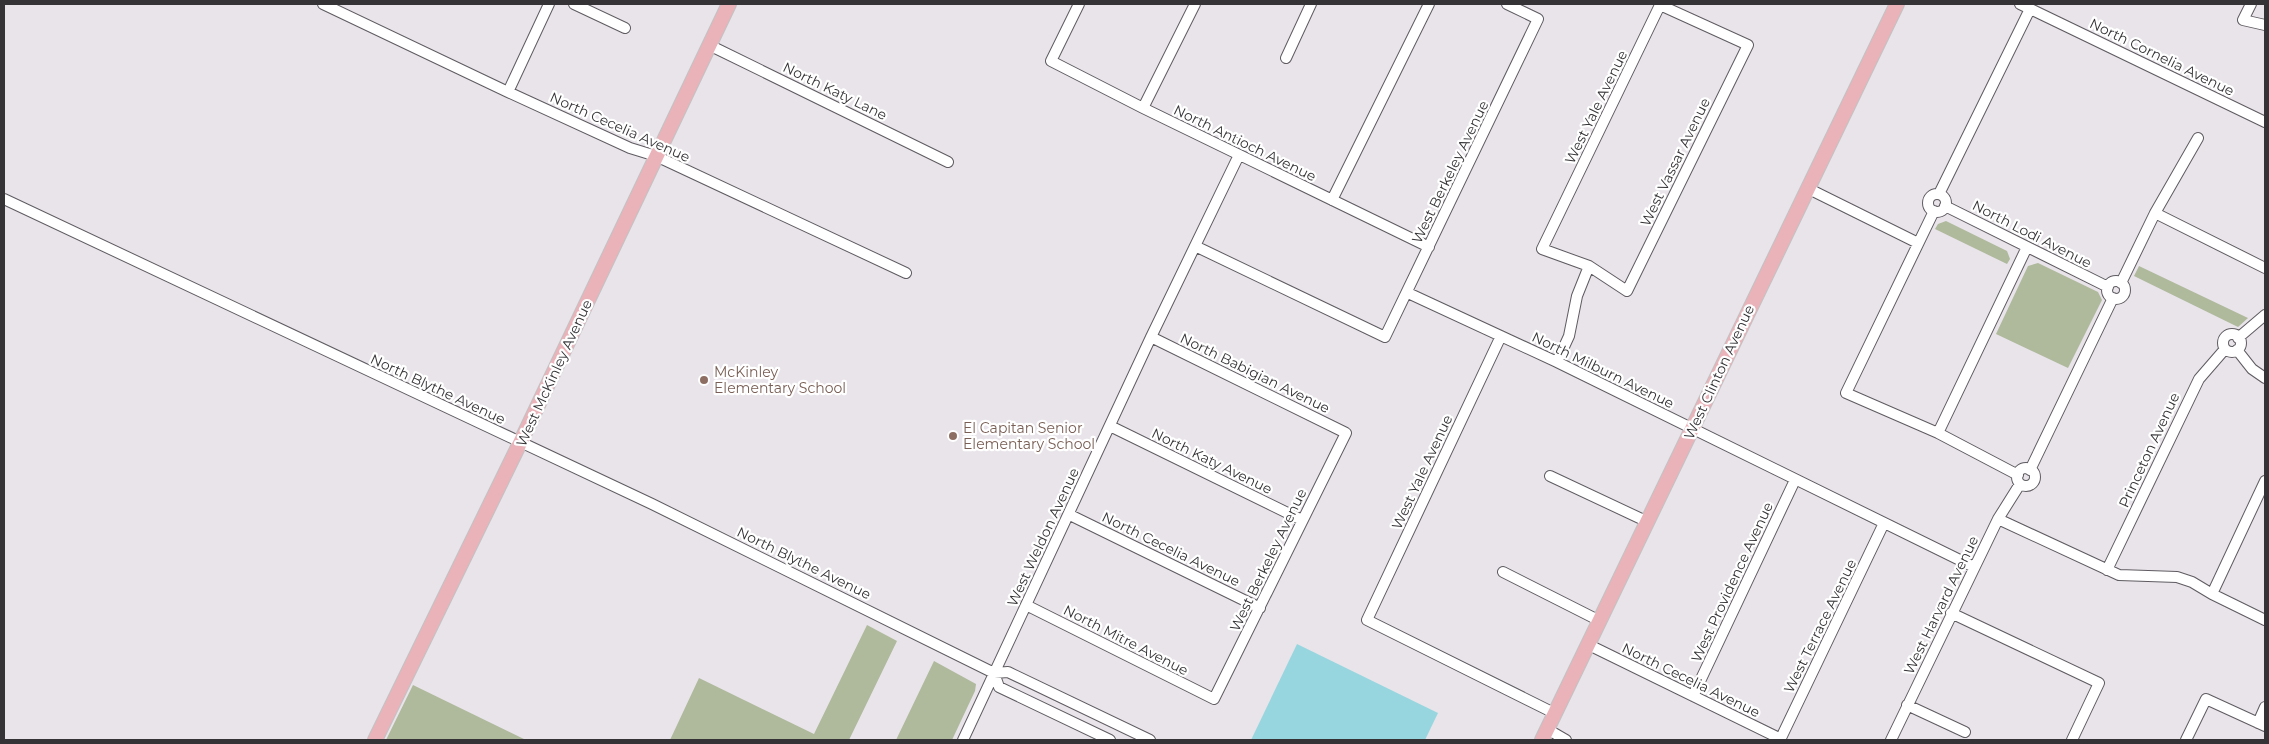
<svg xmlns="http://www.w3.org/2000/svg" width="2269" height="744" viewBox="0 0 2269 744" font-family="Montserrat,sans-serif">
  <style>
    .green { fill: #afb99c }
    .water { fill: #98d6df }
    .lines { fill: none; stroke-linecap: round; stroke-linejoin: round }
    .minor-casing { stroke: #5f5b61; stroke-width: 12 }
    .major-casing { stroke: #c2c2c3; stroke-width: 16 }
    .minor { stroke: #fff; stroke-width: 10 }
    .major { stroke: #e9b3b9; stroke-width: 14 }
    .education-dot { fill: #8d6e63; stroke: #fff; stroke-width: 2 }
    .labels { text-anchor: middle; stroke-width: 4.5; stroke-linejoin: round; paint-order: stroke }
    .street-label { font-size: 14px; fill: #353336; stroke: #fff }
    .education-label { font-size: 14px; fill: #785e54; stroke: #fff; text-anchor: start }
  </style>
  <rect width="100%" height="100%" fill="#e8e4ea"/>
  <path class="green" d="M 1946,221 L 2007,251 L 2010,259 L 2007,264 L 1935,229 L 1938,224 Z
    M 2038,263 L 2098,292 L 2102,300 L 2068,368 L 1996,334 L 2028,266 Z
    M 2139,266 L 2248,318 L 2238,327 L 2134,276 Z
    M 867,625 L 897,641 L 849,740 L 670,740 L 699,678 L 814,734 Z
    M 934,661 L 976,684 L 975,691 L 952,740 L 896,740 Z
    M 413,685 L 526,740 L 386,740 Z"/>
  <path class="water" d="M 1297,644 L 1438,713 L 1425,740 L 1251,740 Z"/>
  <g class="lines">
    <defs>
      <path id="minor" d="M 323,4 L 508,92 L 630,148 L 656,156 L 906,273
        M 574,4 L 625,28
        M 1079,4 L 1051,61 L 1143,108 L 1429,247
        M 2020,4 L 2265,122
        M 2251,4 L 2243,20 L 2265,25
        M 1660,5 L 1748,45 L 1627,291 L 1589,266 L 1542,249 L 1660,5 L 1661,4
        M 709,45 L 948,162
        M 1286,58 L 1311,4
        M 508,92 L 549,4
        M 1143,108 L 1195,4
        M 1807,188 L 1918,243
        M 1939,194 L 2030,9
        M1928 203a9 9 0 1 1 18 0a9 9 0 1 1-18 0Z
        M 4,199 L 652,504 L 994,673 L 1008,672 L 1150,740
        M 1332,200 L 1429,4
        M 1945,206 L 2108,287
        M 1934,211 L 1846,393 L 1938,433 L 2018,475
        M 2155,213 L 2265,268
        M 1195,246 L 1385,337 L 1538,19 L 1507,4
        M2107 290a9 9 0 1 1 18 0a9 9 0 1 1-18 0Z
        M 2121,283 L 2155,213 L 2198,138
        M 1408,293 L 1557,362 L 1974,567
        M2223 343a9 9 0 1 1 18 0a9 9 0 1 1-18 0Z
        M 1501,336 L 1367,620 L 1554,713
        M 2238,338 L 2265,315
        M 2237,350 L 2252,369 L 2265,378
        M 1557,362 L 1569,336 L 1577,296 L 1589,266
        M 1110,426 L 1302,520
        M 1938,433 L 2027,247
        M2017 477a9 9 0 1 1 18 0a9 9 0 1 1-18 0Z
        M 2030,470 L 2113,298
        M 1550,476 L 1648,522
        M 1070,515 L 1260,608
        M 1998,519 L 2119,575 L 2177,577 L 2192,582 L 2212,594 L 2265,620
        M 2107,570 L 2199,379 L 2225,349
        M 1503,572 L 1600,621
        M 2212,594 L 2265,481
        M 1026,605 L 1214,699 L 1346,433 L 1151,337
        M 1951,613 L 2099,683 L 2072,740
        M 1589,645 L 1781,739
        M 994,673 L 999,687 L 1110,740
        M 1693,696 L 1795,480
        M 1907,705 L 1965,732
        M 2258,723 L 2265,707
        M 1547,729 L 1566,740
        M 963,740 L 1151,337 L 1239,155
        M 1780,740 L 1884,523
        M 1891,740 L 1998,519 L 2020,484
        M 2186,740 L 2206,699 L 2265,726"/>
      <path id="major" d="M 375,740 L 520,443 L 729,4
        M 1542,740 L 1897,4"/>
    </defs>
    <use href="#minor" class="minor-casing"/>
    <use href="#major" class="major-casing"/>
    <use href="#minor" class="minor"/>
    <use href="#major" class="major"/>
  </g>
  <g class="education-dot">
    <circle cx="704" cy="380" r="5"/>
    <circle cx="953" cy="436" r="5"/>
  </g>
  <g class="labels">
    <g class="street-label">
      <text transform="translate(2162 57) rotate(26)" y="5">North Cornelia Avenue</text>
      <text transform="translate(835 91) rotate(26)" y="5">North Katy Lane</text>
      <text transform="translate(1596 107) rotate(-64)" y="5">West Yale Avenue</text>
      <text transform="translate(620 127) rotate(24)" y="5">North Cecelia Avenue</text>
      <text transform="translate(1245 143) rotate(26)" y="5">North Antioch Avenue</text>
      <text transform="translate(1675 162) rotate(-64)" y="5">West Vassar Avenue</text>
      <text transform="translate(1450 172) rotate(-64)" y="5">West Berkeley Avenue</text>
      <text transform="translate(2032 234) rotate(27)" y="5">North Lodi Avenue</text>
      <text transform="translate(1603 370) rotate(26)" y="5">North Milburn Avenue</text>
      <text transform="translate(1719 372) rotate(-65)" y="5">West Clinton Avenue</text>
      <text transform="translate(554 373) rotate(-65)" y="5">West McKinley Avenue</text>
      <text transform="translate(1255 373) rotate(26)" y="5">North Babigian Avenue</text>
      <text transform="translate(438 389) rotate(25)" y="5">North Blythe Avenue</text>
      <text transform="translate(2149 450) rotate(-65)" y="5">Princeton Avenue</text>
      <text transform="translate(1212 461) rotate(26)" y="5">North Katy Avenue</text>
      <text transform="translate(1422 472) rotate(-65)" y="5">West Yale Avenue</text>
      <text transform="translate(1043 537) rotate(-65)" y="5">West Weldon Avenue</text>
      <text transform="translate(1171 549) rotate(26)" y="5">North Cecelia Avenue</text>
      <text transform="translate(1268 560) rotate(-64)" y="5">West Berkeley Avenue</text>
      <text transform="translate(804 563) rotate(26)" y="5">North Blythe Avenue</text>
      <text transform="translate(1732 582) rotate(-65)" y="5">West Providence Avenue</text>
      <text transform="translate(1941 605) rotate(-64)" y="5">West Harvard Avenue</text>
      <text transform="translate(1820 626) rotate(-64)" y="5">West Terrace Avenue</text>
      <text transform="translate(1126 640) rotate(27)" y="5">North Mitre Avenue</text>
      <text transform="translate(1691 680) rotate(26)" y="5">North Cecelia Avenue</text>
    </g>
    <g class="education-label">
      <text x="714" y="377">McKinley<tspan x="714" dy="16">Elementary School</tspan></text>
      <text x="963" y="433">El Capitan Senior<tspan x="963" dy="16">Elementary School</tspan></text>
    </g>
  </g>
  <rect width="2269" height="744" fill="none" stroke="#353336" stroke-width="10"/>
</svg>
